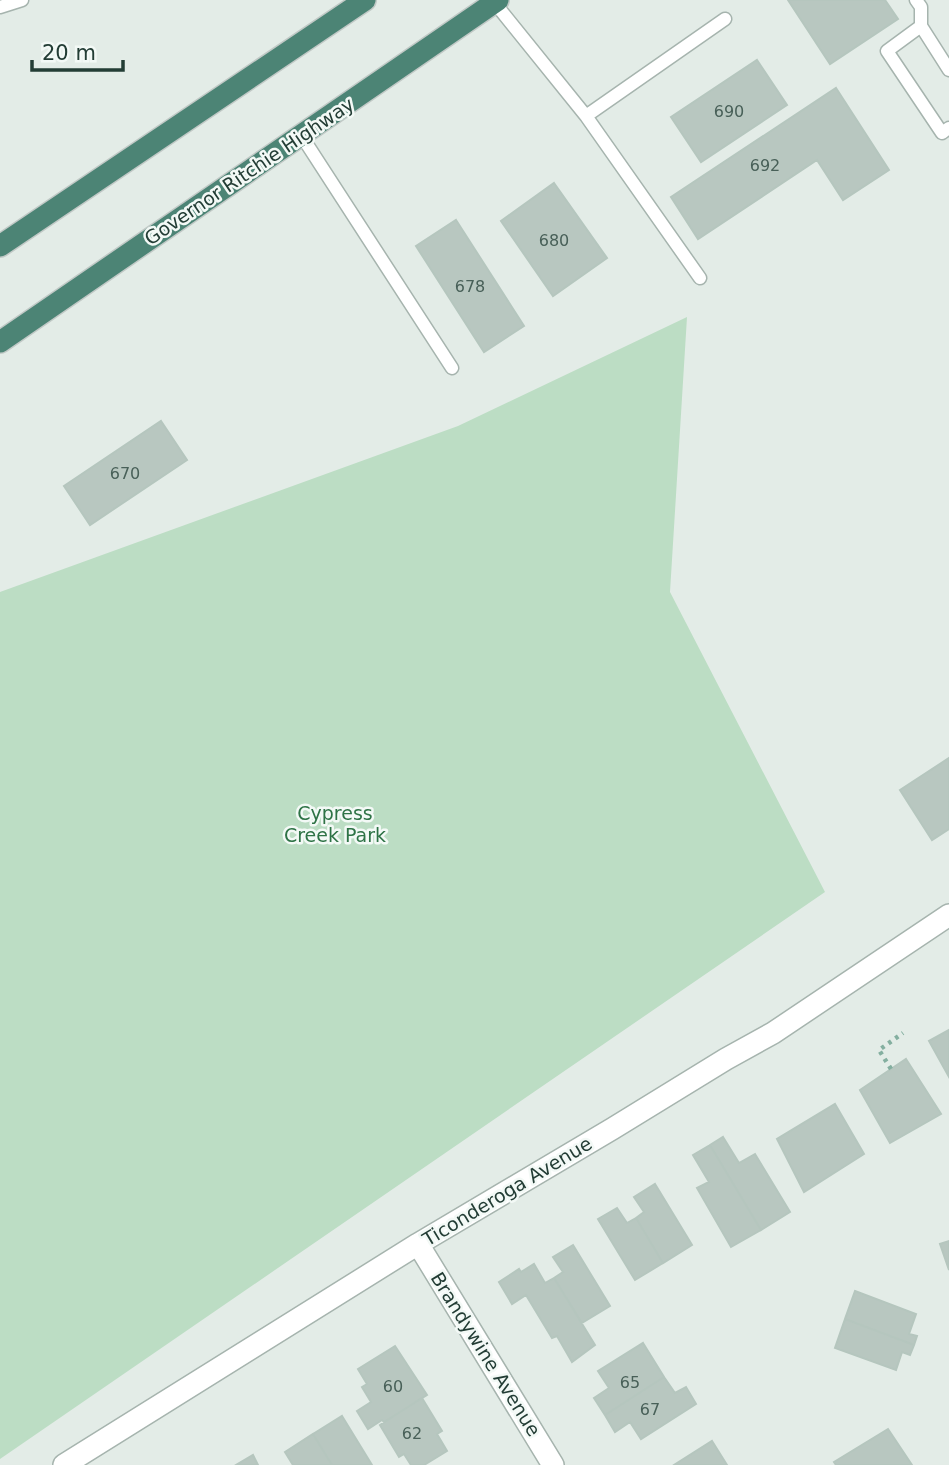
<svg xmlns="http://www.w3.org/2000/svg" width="949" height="1465" viewBox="0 0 949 1465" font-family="'DejaVu Sans',sans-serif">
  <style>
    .green { fill: #bcddc4 }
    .building { fill: #b8c7c0; stroke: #b5c6be; stroke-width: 2 }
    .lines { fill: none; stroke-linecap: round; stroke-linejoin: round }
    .service-casing { stroke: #a6b4ae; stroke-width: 15 }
    .minor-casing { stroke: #a6b4ae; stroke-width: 24 }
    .trunk-casing { stroke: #c1c9c6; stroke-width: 24 }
    .path { stroke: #84afa0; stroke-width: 4.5; stroke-dasharray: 3.5 5; stroke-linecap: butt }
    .service { stroke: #fff; stroke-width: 12 }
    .minor { stroke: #fff; stroke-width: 21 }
    .trunk { stroke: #4c8475; stroke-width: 21 }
    .labels { text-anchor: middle; stroke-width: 5; stroke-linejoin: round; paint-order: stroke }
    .number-label { font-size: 16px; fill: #486058 }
    .street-label { font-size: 19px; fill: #233d35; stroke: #f3f9f6 }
    .park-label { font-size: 19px; fill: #2e7346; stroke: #f3f9f6 }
  </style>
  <rect width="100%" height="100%" fill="#e3ece7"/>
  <path class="green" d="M 687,317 L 670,592 L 825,892 L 0,1459 L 0,592 L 458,426 Z"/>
  <path class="building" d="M 788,0 L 885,0 L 898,19 L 830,64 Z
    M 757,60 L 787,105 L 701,162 L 671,117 Z
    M 836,88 L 889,170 L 843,200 L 817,160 L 698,239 L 671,197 Z
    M 554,183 L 607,258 L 553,296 L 501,221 Z
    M 456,220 L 524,326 L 484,352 L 416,246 Z
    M 161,421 L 187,460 L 90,525 L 64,486 Z
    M 949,758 L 949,829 L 932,840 L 900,790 Z
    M 949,1030 L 949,1077 L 929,1041 Z
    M 906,1059 L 941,1114 L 890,1143 L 860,1090 Z
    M 835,1104 L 864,1154 L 804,1192 L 777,1139 Z
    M 723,1137 L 739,1163 L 755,1154 L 790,1212 L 761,1230 L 710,1145 Z
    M 710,1145 L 761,1230 L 731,1247 L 697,1188 L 709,1182 L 693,1155 Z
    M 655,1184 L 692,1245 L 663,1263 L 636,1218 L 644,1212 L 634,1197 Z
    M 617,1208 L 627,1223 L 636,1218 L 663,1263 L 635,1280 L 598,1219 Z
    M 949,1241 L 949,1270 L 940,1244 Z
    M 573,1245 L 610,1306 L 582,1323 L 554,1278 L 563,1272 L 553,1257 Z
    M 534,1264 L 545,1283 L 554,1278 L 595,1345 L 572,1362 L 557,1336 L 552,1338 L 526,1295 L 512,1304 L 499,1282 L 519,1269 L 521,1272 Z
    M 855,1291 L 916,1314 L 909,1334 L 917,1336 L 914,1345 L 845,1319 Z
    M 845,1319 L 914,1345 L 910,1355 L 902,1352 L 896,1370 L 835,1348 Z
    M 643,1343 L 664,1377 L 605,1415 L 594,1398 L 609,1388 L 598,1371 Z
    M 395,1346 L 427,1395 L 384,1422 L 382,1420 L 368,1429 L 357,1411 L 371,1402 L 362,1387 L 367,1384 L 358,1369 Z
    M 664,1377 L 675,1393 L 686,1387 L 696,1404 L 641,1439 L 630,1422 L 615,1432 L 605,1415 Z
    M 422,1398 L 442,1431 L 437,1434 L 447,1451 L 424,1465 L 411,1465 L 404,1454 L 399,1457 L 380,1425 Z
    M 342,1416 L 372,1465 L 332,1465 L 313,1434 Z
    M 888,1429 L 912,1465 L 836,1465 L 834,1462 Z
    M 313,1434 L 332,1465 L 293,1465 L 285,1452 Z
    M 712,1441 L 727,1465 L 674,1465 Z
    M 253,1455 L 258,1465 L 236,1465 Z"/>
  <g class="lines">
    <defs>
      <path id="service" d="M 916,0 L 921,7 L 921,26 L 949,70
        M 494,2 L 586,116 L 700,278
        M 0,7 L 22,0
        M 921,26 L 887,51 L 942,133 L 949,128
        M 586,116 L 725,19
        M 301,135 L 452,368"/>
      <path id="minor" d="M 418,1244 L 553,1465
        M 64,1465 L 418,1244 L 612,1129 L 726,1059 L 773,1033 L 949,915"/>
      <path id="trunk" d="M 0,246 L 365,0
        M 0,342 L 498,0"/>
    </defs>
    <use href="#service" class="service-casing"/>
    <use href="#minor" class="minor-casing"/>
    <use href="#trunk" class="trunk-casing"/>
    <path class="path" d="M 891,1069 L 879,1050 L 903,1033"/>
    <use href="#service" class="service"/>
    <use href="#minor" class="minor"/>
    <use href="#trunk" class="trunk"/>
  </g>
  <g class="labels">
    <g class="number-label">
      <text x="729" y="117">690</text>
      <text x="765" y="171">692</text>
      <text x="554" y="246">680</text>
      <text x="470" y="292">678</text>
      <text x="125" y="479">670</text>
      <text x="630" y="1388">65</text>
      <text x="393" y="1392">60</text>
      <text x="650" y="1415">67</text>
      <text x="412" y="1439">62</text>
    </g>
    <g class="street-label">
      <text transform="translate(249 171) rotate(-34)" y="7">Governor Ritchie Highway</text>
      <text transform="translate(507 1191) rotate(-31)" y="7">Ticonderoga Avenue</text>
      <text transform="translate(486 1354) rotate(58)" y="7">Brandywine Avenue</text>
    </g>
    <g class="park-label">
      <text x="335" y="820">Cypress<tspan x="335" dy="22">Creek Park</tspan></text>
    </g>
  </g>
  <path d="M32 60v10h91v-10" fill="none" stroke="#233d35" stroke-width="3.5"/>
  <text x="42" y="60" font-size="21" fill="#233d35" stroke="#f3f9f6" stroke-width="5" paint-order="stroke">20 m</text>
</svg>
